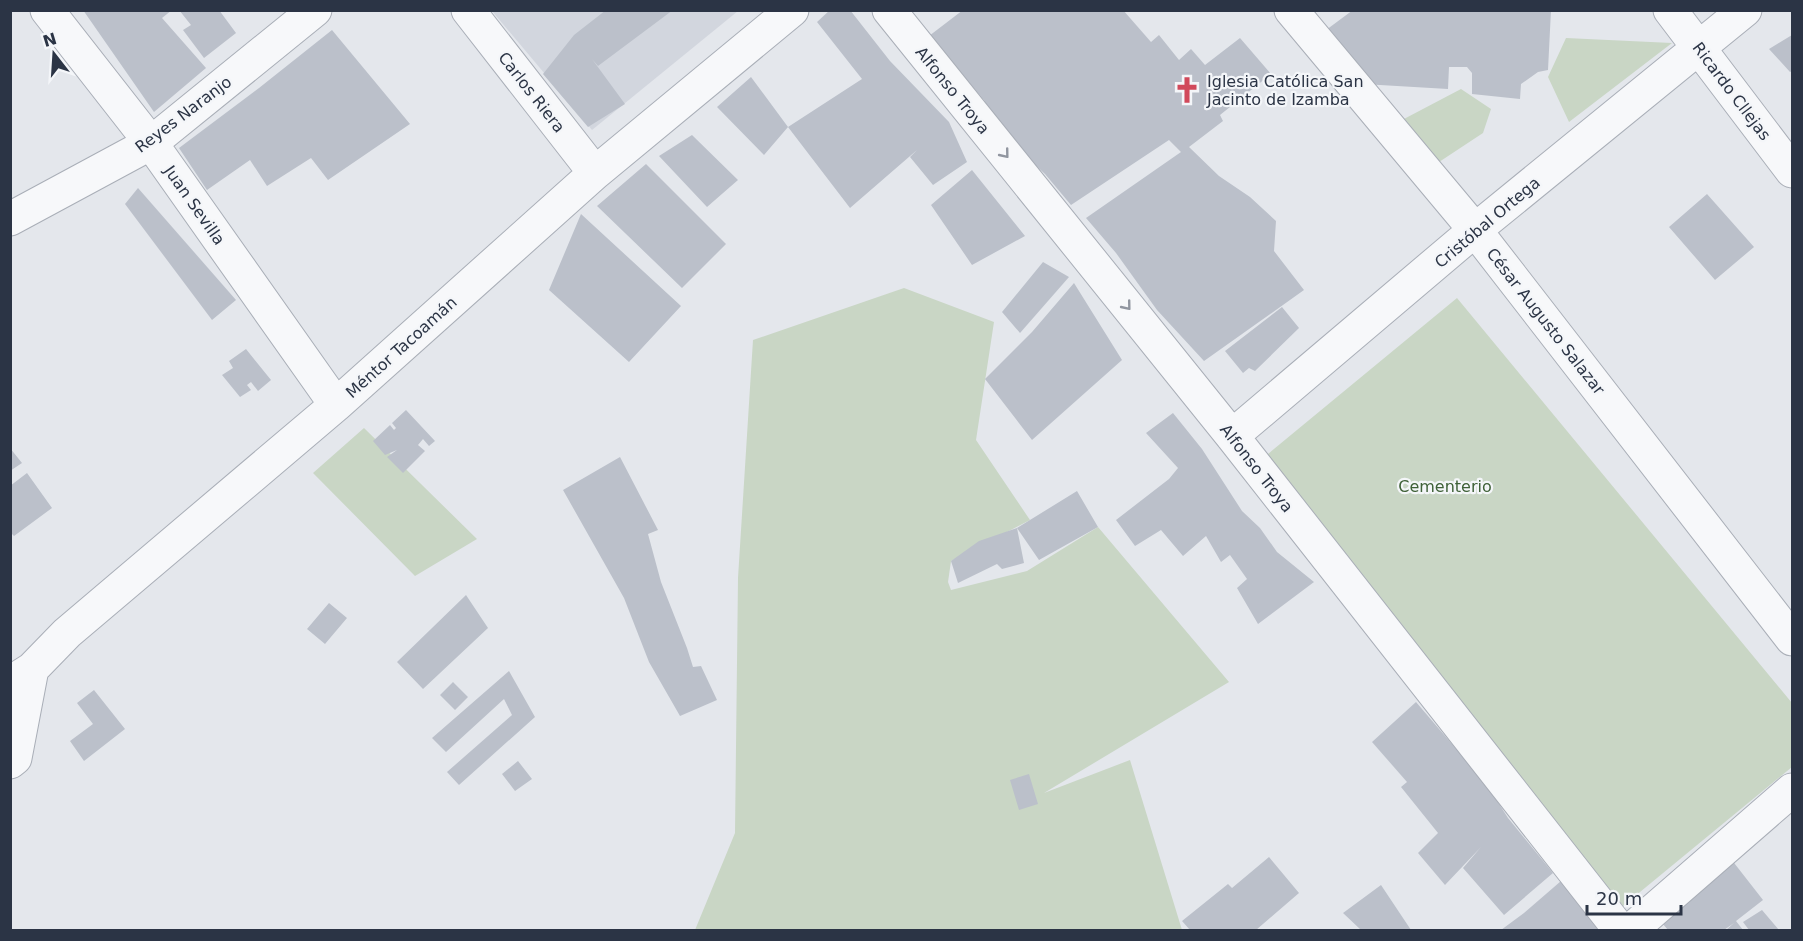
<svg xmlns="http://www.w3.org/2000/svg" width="1803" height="941" viewBox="0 0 1803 941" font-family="'DejaVu Sans',sans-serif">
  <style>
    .built { fill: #d2d6de }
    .green { fill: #c9d6c5 }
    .building { fill: #bbc0ca }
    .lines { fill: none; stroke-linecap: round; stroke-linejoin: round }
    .minor-casing { stroke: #a9aeb7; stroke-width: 35 }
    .minor { stroke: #f7f8fa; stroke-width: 33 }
    .oneway { stroke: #9196a0 }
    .labels { text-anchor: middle; stroke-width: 4.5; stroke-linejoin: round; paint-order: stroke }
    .poi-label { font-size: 16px; fill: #2b3445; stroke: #f4f6f9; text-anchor: start }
    .street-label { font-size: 16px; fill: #2b3445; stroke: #f4f6f9 }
    .park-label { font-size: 16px; fill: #3f6138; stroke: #f4f6f9 }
  </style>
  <rect width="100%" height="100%" fill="#e4e7ec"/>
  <path class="built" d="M 492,11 L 738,11 L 592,130 Z"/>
  <path class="green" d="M 1566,38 L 1672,43 L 1569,122 L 1548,77 Z
    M 1461,89 L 1491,109 L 1483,133 L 1436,164 L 1402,120 Z
    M 904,288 L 994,322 L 976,440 L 1030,520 L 951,561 L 948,582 L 951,590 L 1027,571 L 1098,527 L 1229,682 L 1044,793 L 1130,760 L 1182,930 L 695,930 L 735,833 L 738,578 L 753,340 Z
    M 1457,298 L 1792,703 L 1792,767 L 1623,906 L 1257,463 Z
    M 364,428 L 477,539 L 415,576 L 313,473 Z"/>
  <path class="building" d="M 83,10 L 172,10 L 162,18 L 206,68 L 154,112 Z
    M 179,10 L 219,10 L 236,33 L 204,58 L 183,30 L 191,25 Z
    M 606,10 L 673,10 L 598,66 L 592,59 L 625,104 L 588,127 L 543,74 L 574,35 Z
    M 830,10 L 850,10 L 890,61 L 949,122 L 967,162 L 933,185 L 910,157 L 917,150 L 850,208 L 788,127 L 862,79 L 817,22 Z
    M 963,10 L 1123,10 L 1151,42 L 1159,35 L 1179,60 L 1191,49 L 1205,65 L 1240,38 L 1271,74 L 1220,115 L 1223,121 L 1189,147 L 1219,176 L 1250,197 L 1276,221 L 1274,251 L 1304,290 L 1204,361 L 1157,310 L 1116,253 L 1086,218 L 1181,152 L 1169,140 L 1071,205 L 1045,174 L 1004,136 L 984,100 L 929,36 Z
    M 1353,10 L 1551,10 L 1548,70 L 1538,72 L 1521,84 L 1520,99 L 1472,94 L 1472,73 L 1467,67 L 1449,67 L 1448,89 L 1363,84 L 1322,33 Z
    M 332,30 L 410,124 L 328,180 L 311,158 L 267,186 L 250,160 L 207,190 L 179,148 L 259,88 Z
    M 1792,35 L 1792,71 L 1790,72 L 1769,49 Z
    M 751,77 L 788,127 L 764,155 L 717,107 Z
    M 692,135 L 738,180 L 707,207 L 659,156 Z
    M 646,164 L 726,244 L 682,288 L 597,206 Z
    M 972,170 L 1025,236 L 972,265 L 931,205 Z
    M 138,188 L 236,300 L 212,320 L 125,204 Z
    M 1707,194 L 1754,247 L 1715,280 L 1669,227 Z
    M 581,214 L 681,306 L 629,362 L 549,290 Z
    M 1043,262 L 1069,277 L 1020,333 L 1002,312 Z
    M 1074,283 L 1122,360 L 1032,440 L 985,379 L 1032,332 Z
    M 1282,307 L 1299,328 L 1255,371 L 1249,368 L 1243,373 L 1225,351 Z
    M 246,349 L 271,380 L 258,391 L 251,382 L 247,385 L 251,390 L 240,397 L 222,375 L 233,368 L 229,361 Z
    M 406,410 L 435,441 L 429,446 L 423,439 L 418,445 L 425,451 L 403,473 L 387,457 L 397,450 L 385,455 L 373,441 L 390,425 L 394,430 L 396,428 L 392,423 Z
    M 1173,413 L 1202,449 L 1242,511 L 1260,528 L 1277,552 L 1314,582 L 1258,624 L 1237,588 L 1247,579 L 1230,555 L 1221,562 L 1206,536 L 1183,556 L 1161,530 L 1135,546 L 1116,520 L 1169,479 L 1178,468 L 1146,433 Z
    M 10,448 L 22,463 L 10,471 Z
    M 620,457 L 658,530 L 648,534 L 661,582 L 687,648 L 693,667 L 701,666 L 717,700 L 680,716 L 649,662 L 624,598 L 563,490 Z
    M 27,473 L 52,508 L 14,536 L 10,532 L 10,486 Z
    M 1077,491 L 1098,527 L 1039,560 L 1017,528 Z
    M 1017,528 L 1024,563 L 1002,569 L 997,564 L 958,583 L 951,561 L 979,541 Z
    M 466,595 L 488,628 L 423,689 L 397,662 Z
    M 329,603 L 347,618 L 325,644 L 307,629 Z
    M 509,671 L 535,717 L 459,785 L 447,772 L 512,715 L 504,699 L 446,752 L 432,738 Z
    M 453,682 L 468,697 L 455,710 L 440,695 Z
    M 94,690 L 125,729 L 84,761 L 70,741 L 93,724 L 77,703 Z
    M 1416,702 L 1487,785 L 1508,818 L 1553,873 L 1504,915 L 1463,868 L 1481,847 L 1445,885 L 1418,853 L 1438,833 L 1401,787 L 1407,782 L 1372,742 Z
    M 518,761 L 532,779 L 515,791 L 502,774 Z
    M 1029,774 L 1038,804 L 1019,810 L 1010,780 Z
    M 1269,857 L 1299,893 L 1256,930 L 1190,930 L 1182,921 L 1228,884 L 1232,888 Z
    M 1731,859 L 1763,900 L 1736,921 L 1743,930 L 1726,930 L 1734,923 L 1724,930 L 1668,930 L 1657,917 Z
    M 1561,881 L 1603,930 L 1501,930 L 1524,913 Z
    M 1381,885 L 1411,930 L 1361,930 L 1343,913 Z
    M 1762,910 L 1779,930 L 1749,930 L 1743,922 Z"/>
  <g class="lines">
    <defs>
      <path id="minor" d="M 47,10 L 151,143 L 336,405
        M 468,10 L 595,173
        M 889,10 L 1232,436 L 1620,930
        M 1291,10 L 1475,230 L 1792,639
        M 1670,10 L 1792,171
        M 10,219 L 151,143 L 315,10
        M 1232,436 L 1475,230 L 1745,10
        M 10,683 L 32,669 L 67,633 L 336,405 L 595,173 L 792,10
        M 10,762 L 15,758 L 32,669
        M 1631,930 L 1792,790"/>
    </defs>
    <use href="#minor" class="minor-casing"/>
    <use href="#minor" class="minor"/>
  </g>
  <defs><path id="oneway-chevron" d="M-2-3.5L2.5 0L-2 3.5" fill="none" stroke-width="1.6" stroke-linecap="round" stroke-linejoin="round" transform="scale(1.5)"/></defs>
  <g class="oneway">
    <use href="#oneway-chevron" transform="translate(1005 154) rotate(51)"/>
    <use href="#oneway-chevron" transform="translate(1127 306) rotate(51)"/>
  </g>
  <defs>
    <symbol id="church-bare" viewBox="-9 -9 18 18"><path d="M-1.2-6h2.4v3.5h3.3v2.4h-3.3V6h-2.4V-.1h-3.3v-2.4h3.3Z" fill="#d1495b" stroke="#f4f6f9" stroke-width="2.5" paint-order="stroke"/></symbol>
  </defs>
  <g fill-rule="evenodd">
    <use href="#church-bare" x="1168" y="71" width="38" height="38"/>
  </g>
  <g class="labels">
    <g class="poi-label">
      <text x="1207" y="87">Iglesia Católica San<tspan x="1207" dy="18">Jacinto de Izamba</tspan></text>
    </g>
    <g class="street-label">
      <text transform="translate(953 90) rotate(51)" y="6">Alfonso Troya</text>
      <text transform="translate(1732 91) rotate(53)" y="6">Ricardo Cllejas</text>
      <text transform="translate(532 92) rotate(52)" y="6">Carlos Riera</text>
      <text transform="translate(183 114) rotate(-37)" y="6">Reyes Naranjo</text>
      <text transform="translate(195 205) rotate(55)" y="6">Juan Sevilla</text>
      <text transform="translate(1487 222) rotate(-40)" y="6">Cristóbal Ortega</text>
      <text transform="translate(1546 321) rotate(52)" y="6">César Augusto Salazar</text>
      <text transform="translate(401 347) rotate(-42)" y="6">Méntor Tacoamán</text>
      <text transform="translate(1257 468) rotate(52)" y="6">Alfonso Troya</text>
    </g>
    <g class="park-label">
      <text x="1445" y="492">Cementerio</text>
    </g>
  </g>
  <rect width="1803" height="941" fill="none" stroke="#2b3445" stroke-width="24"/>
  <g transform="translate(54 54) rotate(343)" stroke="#f4f6f9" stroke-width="4.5" paint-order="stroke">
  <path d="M0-4.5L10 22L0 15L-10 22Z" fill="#2b3445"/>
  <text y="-9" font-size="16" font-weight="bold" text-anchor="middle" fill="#2b3445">N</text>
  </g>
  <path d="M1587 905v9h94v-9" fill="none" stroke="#2b3445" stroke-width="3"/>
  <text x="1596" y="905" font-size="18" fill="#2b3445" stroke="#f4f6f9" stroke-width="4.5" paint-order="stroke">20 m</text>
</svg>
